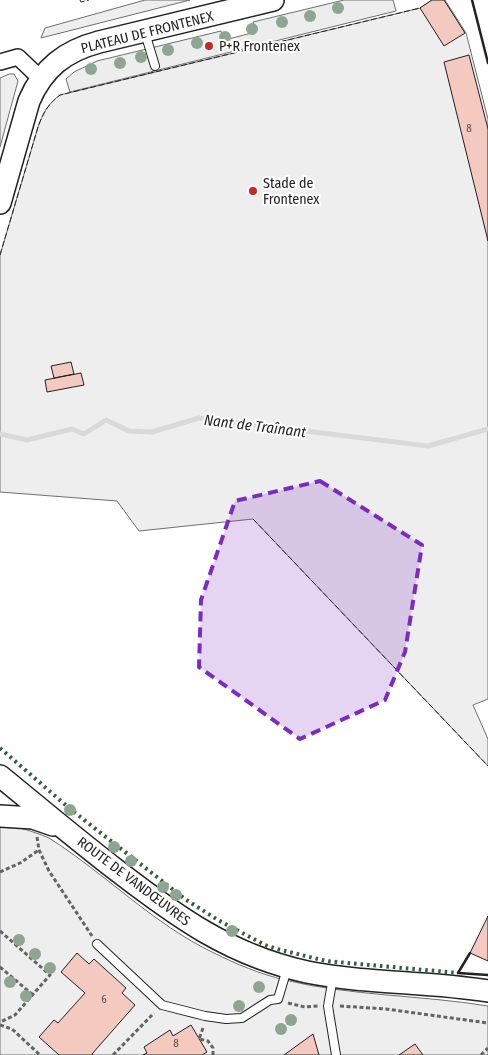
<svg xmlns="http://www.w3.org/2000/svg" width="488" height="1055" viewBox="0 0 488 1055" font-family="'Fira Sans Condensed',sans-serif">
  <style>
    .green { fill: #eee; stroke: #6f6f6f }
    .parking { fill: #ededed; stroke: #6f6f6f }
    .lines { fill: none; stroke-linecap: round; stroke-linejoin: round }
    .stream { stroke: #d9d9d9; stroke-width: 5 }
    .building { fill: #f3c9c0; stroke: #222 }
    .service-casing { stroke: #222; stroke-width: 10 }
    .minor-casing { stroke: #222; stroke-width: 18 }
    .secondary-casing { stroke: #222; stroke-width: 24 }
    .path { stroke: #646464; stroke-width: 3; stroke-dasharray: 4 2.5; stroke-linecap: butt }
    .service { stroke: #fff; stroke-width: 8 }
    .minor { stroke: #fff; stroke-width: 15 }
    .secondary { stroke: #fff; stroke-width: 21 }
    .hedge { stroke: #2f5e38; stroke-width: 4; stroke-dasharray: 2.5 4; stroke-linecap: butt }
    .fence { stroke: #222; stroke-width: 1; stroke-dasharray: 6 2.5; stroke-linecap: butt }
    .wall { stroke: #222; stroke-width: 2.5 }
    .tree { fill: #8da692 }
    .marked { fill: #7b2cbf; fill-opacity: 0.2; stroke: #7b2cbf; stroke-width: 4; stroke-dasharray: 10 6; stroke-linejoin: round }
    .poi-dot { fill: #c62828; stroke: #fff; stroke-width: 2 }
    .labels { text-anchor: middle; stroke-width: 4; stroke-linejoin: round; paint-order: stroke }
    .number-label { font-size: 11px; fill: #564c4a }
    .street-label { font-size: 14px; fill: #222; stroke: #fff }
    .poi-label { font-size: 14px; fill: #222; stroke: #fff; text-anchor: start }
    .water-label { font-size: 15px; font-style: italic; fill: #222; stroke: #fff }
  </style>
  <rect width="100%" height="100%" fill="#fff"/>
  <path class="green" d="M 145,0 L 190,0 L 41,38 L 45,28 Z
    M 432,0 L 445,0 L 466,33 L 488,119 L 488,699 L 473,705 L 488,739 L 488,766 L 253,519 L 139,531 L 117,501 L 0,492 L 0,255 L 38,127 C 43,113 48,104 60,95 L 420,8 Z
    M 9,74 L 14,74 L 18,81 L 0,147 L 0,78 Z
    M 0,826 C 18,826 32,831 49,838 C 106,874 153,924 214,953 C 236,964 260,974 285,980 C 350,996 421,995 488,1006 L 488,1055 L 0,1055 Z"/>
  <path class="parking" d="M 344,0 L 393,0 L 396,11 L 70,92 L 66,79 L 74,72 L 97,61 L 221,31 L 224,40 L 256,32 L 253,22 Z"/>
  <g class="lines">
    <path class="stream" d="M 0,434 L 27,440 L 72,429 L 84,434 L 106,420 L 129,431 L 152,432 L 199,418 L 428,446 L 488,429"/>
  </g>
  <path class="building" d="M 432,0 L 444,0 L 465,33 L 444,46 L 420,8 Z
    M 469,55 L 488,129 L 488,241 L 444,62 Z
    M 71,362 L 74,374 L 54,378 L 51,366 Z
    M 81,373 L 84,385 L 47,392 L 45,380 Z
    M 488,916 L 488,961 L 470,953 Z
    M 77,953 L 89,964 L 94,959 L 126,988 L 122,993 L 135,1005 L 92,1054 L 93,1055 L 59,1055 L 39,1037 L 54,1020 L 58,1023 L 85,993 L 61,972 Z
    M 191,1025 L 207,1052 L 202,1055 L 143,1055 L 147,1053 L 144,1047 L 170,1030 L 173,1036 Z
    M 313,1034 L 319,1055 L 284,1055 Z
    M 415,1044 L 423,1055 L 399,1055 Z"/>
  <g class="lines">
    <defs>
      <path id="service" d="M 145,33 L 155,66
        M 97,944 L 162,1005 L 205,1016 L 226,1019 L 242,1018 L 270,1000 L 278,999 L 287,969
        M 333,977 L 328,1006 L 336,1055"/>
      <path id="minor" d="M 0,62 L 18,57 L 41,79"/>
      <path id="secondary" d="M 0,203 L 29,101 C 43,68 65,51 99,42 L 273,0
        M 0,776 C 38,807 76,839 115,869 C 176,916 229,955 307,972 C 367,984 428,981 488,991
        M 0,816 L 33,818 L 53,825"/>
    </defs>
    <use href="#service" class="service-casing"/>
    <use href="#minor" class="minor-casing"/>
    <use href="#secondary" class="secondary-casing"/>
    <path class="path" d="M 37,837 L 39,850 L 49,871 L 92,936
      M 0,872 L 20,863 L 39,850
      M 0,931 L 50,975 L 15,1015 L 0,1022
      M 0,967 L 33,995
      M 288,1003 L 305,1007 L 318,1006
      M 340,1006 L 386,1009 L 488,1023
      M 0,1025 L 12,1029 L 40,1055
      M 203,1028 L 199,1039 L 208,1041 L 213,1048 L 213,1055
      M 113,1055 L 154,1013
      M 481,1055 L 488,1048"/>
    <use href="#service" class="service"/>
    <use href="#minor" class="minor"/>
    <use href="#secondary" class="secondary"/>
    <path class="hedge" d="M 0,748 L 69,808 L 185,899 L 218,920 L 265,945 L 277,949 L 326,961 L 458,973"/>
    <path class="fence" d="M 80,0 L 81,2 L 89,0
      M 0,255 L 38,127 C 43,113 48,104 60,95 L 420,8
      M 253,519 L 488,766"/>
    <path class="wall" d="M 472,0 L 488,63
      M 470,953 L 458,973 L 488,975"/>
  </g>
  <g class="tree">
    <circle cx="338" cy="8" r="6"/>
    <circle cx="310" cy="16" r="6"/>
    <circle cx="282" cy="22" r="6"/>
    <circle cx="252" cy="29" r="6"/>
    <circle cx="225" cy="37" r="6"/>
    <circle cx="197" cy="43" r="6"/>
    <circle cx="168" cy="50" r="6"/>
    <circle cx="141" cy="57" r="6"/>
    <circle cx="120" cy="63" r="6"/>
    <circle cx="91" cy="69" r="6"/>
    <circle cx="70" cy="810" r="6"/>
    <circle cx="114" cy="847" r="6"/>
    <circle cx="131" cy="861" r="6"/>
    <circle cx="163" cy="887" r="6"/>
    <circle cx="176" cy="895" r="6"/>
    <circle cx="232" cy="931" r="6"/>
    <circle cx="19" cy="940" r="6"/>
    <circle cx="35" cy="954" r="6"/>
    <circle cx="50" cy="968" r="6"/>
    <circle cx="10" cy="982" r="6"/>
    <circle cx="259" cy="987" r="6"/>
    <circle cx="26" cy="996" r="6"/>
    <circle cx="239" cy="1006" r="6"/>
    <circle cx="291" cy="1020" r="6"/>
    <circle cx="281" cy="1029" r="6"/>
  </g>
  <path class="marked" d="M 320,481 L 422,545 L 405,652 L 385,700 L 300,739 L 199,667 L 201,600 L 235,501 Z"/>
  <g class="poi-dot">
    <circle cx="209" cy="46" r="5"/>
    <circle cx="253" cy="191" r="5"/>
  </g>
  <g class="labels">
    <g class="number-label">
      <text x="469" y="132">8</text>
      <text x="104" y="1003">6</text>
      <text x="176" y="1047">8</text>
    </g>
    <g class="street-label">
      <text transform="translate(147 32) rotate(-14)" y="5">PLATEAU DE FRONTENEX</text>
      <text transform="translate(134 881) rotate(37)" y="5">ROUTE DE VANDŒUVRES</text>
    </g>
    <g class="poi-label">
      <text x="219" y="51">P+R Frontenex</text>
      <text x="263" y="188">Stade de<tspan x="263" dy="16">Frontenex</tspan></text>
    </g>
    <g class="water-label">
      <text transform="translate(255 426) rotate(7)" y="5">Nant de Traînant</text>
    </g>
  </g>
</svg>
